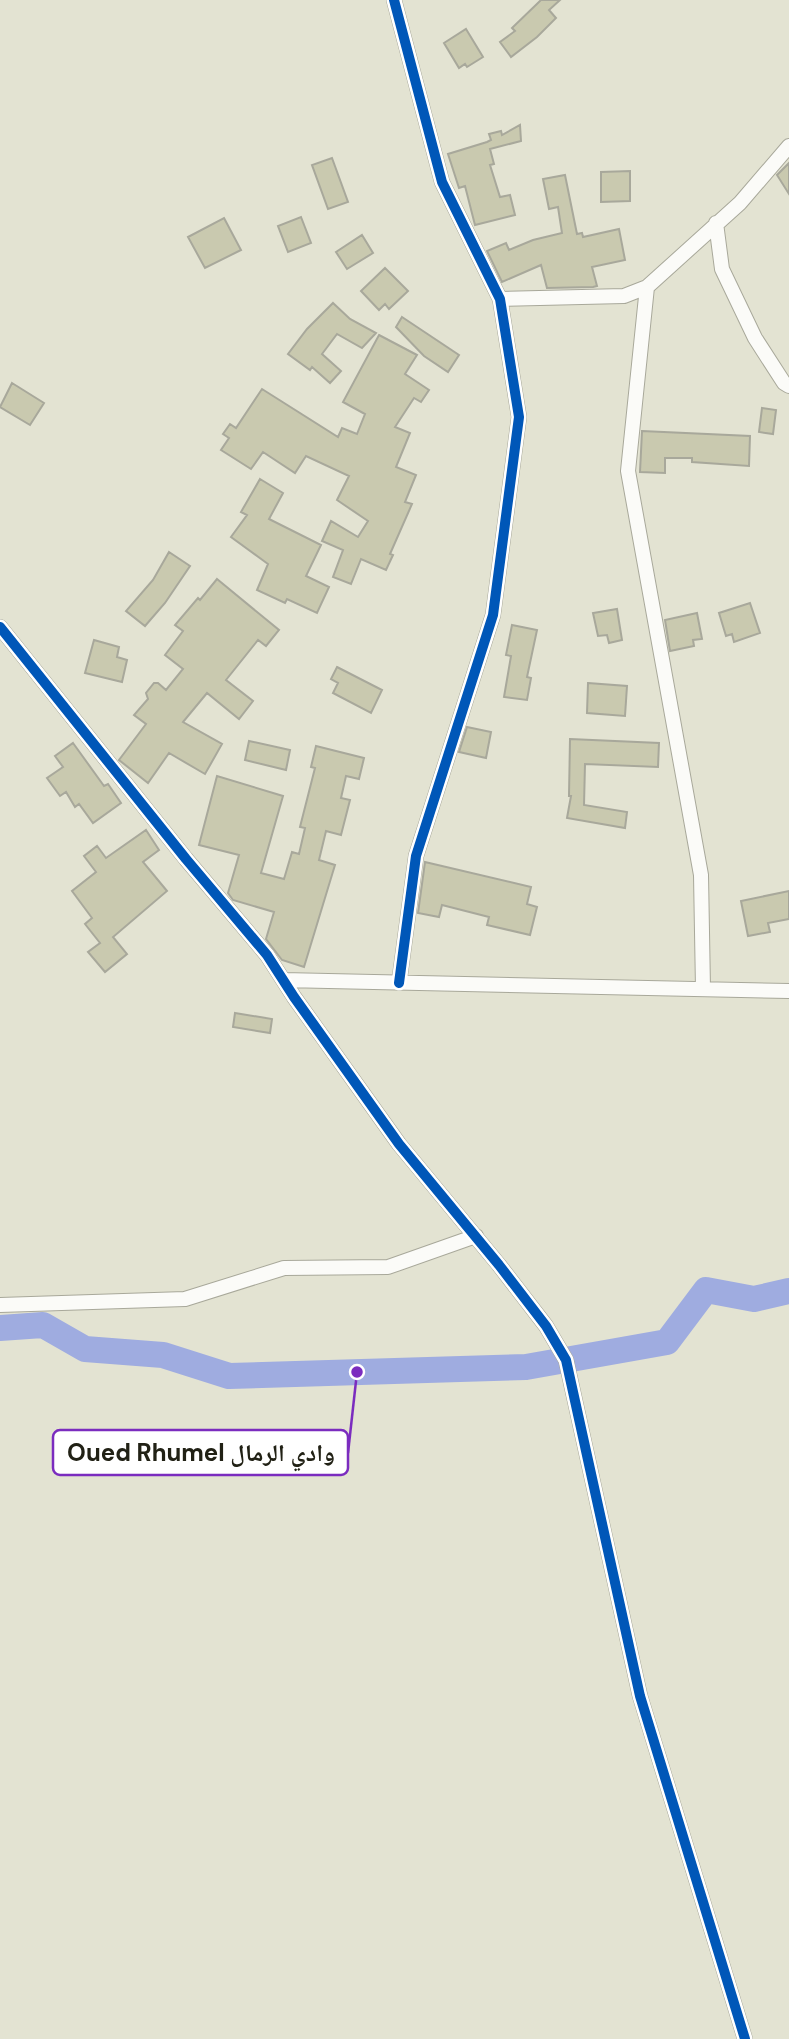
<svg xmlns="http://www.w3.org/2000/svg" width="789" height="2039" viewBox="0 0 789 2039" font-family="'DM Sans','Noto Naskh Arabic',sans-serif">
  <style>
    .lines { fill: none; stroke-linecap: round; stroke-linejoin: round }
    .river { stroke: #9face0; stroke-width: 26 }
    .building { fill: #c9c9af; stroke: #a8a89b; stroke-width: 2 }
    .minor-casing { stroke: #a8a89a; stroke-width: 16 }
    .minor { stroke: #fbfbf8; stroke-width: 14 }
    .cycleway-casing { stroke: #fff; stroke-width: 15 }
    .cycleway { stroke: #0057b8; stroke-width: 10 }
    .leader { fill: none; stroke: #7b2cbf; stroke-width: 2.5 }
    .callout-dot { fill: #7b2cbf; stroke: #fff; stroke-width: 2.5 }
    .callout { fill: #fff; stroke: #7b2cbf; stroke-width: 2.5 }
    .callout-label { font-size: 24px; text-anchor: middle; font-weight: bold; fill: #212115 }
  </style>
  <rect width="100%" height="100%" fill="#e3e3d2"/>
  <g class="lines">
    <path class="river" d="M 0,1328 L 43,1325 L 85,1349 L 163,1355 L 229,1376 L 526,1367 L 667,1342 L 706,1290 L 754,1299 L 789,1291"/>
  </g>
  <path class="building" d="M 541,0 L 560,0 L 549,10 L 556,18 L 537,37 L 511,57 L 500,42 L 515,31 L 512,28 Z
    M 466,29 L 483,57 L 467,67 L 465,64 L 459,68 L 444,43 Z
    M 520,125 L 521,141 L 490,149 L 494,164 L 490,165 L 500,197 L 510,195 L 515,215 L 475,225 L 465,186 L 459,188 L 448,154 L 487,142 L 491,140 L 489,134 L 501,131 L 502,135 Z
    M 332,158 L 348,202 L 328,209 L 312,165 Z
    M 789,163 L 789,194 L 777,175 Z
    M 630,171 L 630,201 L 601,202 L 601,172 Z
    M 565,175 L 577,234 L 582,233 L 583,237 L 619,229 L 625,260 L 592,267 L 597,286 L 593,287 L 547,288 L 541,265 L 502,282 L 487,251 L 506,243 L 509,250 L 533,240 L 562,233 L 558,207 L 549,209 L 543,179 Z
    M 301,217 L 311,243 L 288,252 L 278,226 Z
    M 224,218 L 241,250 L 205,268 L 188,237 Z
    M 362,235 L 373,253 L 347,269 L 336,252 Z
    M 385,268 L 408,291 L 389,309 L 385,304 L 379,310 L 361,291 Z
    M 333,303 L 350,319 L 376,333 L 362,348 L 337,334 L 322,354 L 341,371 L 330,383 L 312,367 L 310,370 L 288,354 L 307,329 Z
    M 402,317 L 459,355 L 448,372 L 424,356 L 396,327 Z
    M 379,335 L 417,355 L 405,374 L 429,390 L 421,402 L 414,398 L 395,427 L 410,433 L 396,467 L 416,475 L 405,502 L 412,504 L 390,554 L 393,555 L 386,570 L 361,559 L 351,584 L 333,577 L 343,550 L 322,541 L 331,521 L 358,537 L 368,521 L 337,500 L 349,476 L 306,456 L 295,473 L 263,452 L 251,469 L 221,450 L 229,438 L 223,434 L 230,424 L 236,428 L 262,389 L 338,437 L 342,428 L 357,434 L 365,414 L 343,402 Z
    M 12,383 L 44,403 L 30,425 L 0,407 Z
    M 762,408 L 776,410 L 773,434 L 759,432 Z
    M 642,431 L 750,436 L 749,466 L 692,462 L 692,458 L 665,458 L 665,473 L 640,472 Z
    M 260,479 L 283,493 L 269,519 L 321,545 L 306,576 L 329,587 L 317,613 L 287,599 L 285,603 L 257,590 L 268,564 L 231,537 L 247,515 L 241,512 Z
    M 169,552 L 190,566 L 165,603 L 145,626 L 126,611 L 153,580 Z
    M 217,579 L 279,630 L 266,646 L 258,640 L 226,680 L 253,701 L 239,719 L 207,693 L 183,722 L 222,744 L 205,774 L 169,753 L 148,783 L 119,760 L 146,724 L 134,715 L 148,699 L 146,693 L 154,683 L 158,683 L 166,690 L 183,669 L 165,655 L 183,631 L 175,625 L 198,598 L 200,600 Z
    M 750,603 L 760,633 L 734,642 L 732,634 L 726,636 L 719,613 Z
    M 617,609 L 622,640 L 609,643 L 607,635 L 598,636 L 593,613 Z
    M 697,613 L 702,639 L 693,640 L 694,646 L 670,651 L 665,620 Z
    M 512,625 L 537,630 L 527,677 L 531,678 L 527,700 L 504,697 L 511,656 L 506,655 Z
    M 94,640 L 119,647 L 117,657 L 127,660 L 122,682 L 85,673 Z
    M 337,667 L 382,690 L 371,713 L 333,693 L 338,683 L 331,679 Z
    M 588,683 L 627,686 L 625,716 L 587,713 Z
    M 467,727 L 491,732 L 486,758 L 459,752 Z
    M 570,739 L 659,743 L 658,767 L 585,764 L 584,805 L 627,812 L 625,828 L 567,818 L 571,796 L 569,796 Z
    M 249,741 L 290,750 L 286,770 L 245,760 Z
    M 73,743 L 104,786 L 108,784 L 121,803 L 93,823 L 79,804 L 75,807 L 66,792 L 60,796 L 47,778 L 63,767 L 55,756 Z
    M 316,746 L 364,758 L 359,779 L 346,776 L 341,798 L 350,800 L 341,835 L 326,831 L 319,860 L 335,865 L 304,967 L 282,960 L 266,939 L 274,912 L 233,900 L 228,893 L 239,855 L 199,845 L 217,776 L 283,796 L 261,873 L 284,879 L 292,852 L 299,854 L 305,828 L 300,827 L 315,768 L 311,767 Z
    M 146,830 L 159,850 L 143,862 L 167,891 L 113,937 L 127,954 L 105,972 L 88,952 L 100,943 L 85,924 L 92,918 L 72,891 L 96,872 L 84,856 L 97,846 L 106,858 Z
    M 425,862 L 531,887 L 527,904 L 537,907 L 530,935 L 487,925 L 489,917 L 442,905 L 439,917 L 418,913 Z
    M 789,891 L 789,919 L 768,923 L 770,932 L 748,936 L 741,901 Z
    M 235,1013 L 272,1019 L 270,1033 L 233,1027 Z"/>
  <g class="lines">
    <defs>
      <path id="minor" d="M 394,0 L 442,182 L 500,299 L 519,417 L 493,615 L 416,856 L 399,983
        M 716,223 L 722,269 L 755,338 L 784,383 L 789,386
        M 647,287 L 628,471 L 701,875 L 703,989
        M 500,299 L 624,296 L 647,287 L 740,203 L 789,146
        M 0,627 L 186,859 L 267,955 L 294,997 L 399,1144 L 499,1265 L 546,1326 L 566,1360 L 640,1696 L 745,2039
        M 283,980 L 789,991
        M 0,1305 L 185,1299 L 284,1268 L 388,1267 L 476,1236"/>
    </defs>
    <use href="#minor" class="minor-casing"/>
    <use href="#minor" class="minor"/>
    <defs>
      <path id="cycleway" d="M 394,0 L 442,182 L 500,299 L 519,417 L 493,615 L 416,856 L 399,983
        M 0,627 L 186,859 L 267,955 L 294,997 L 399,1144 L 499,1265 L 546,1326 L 566,1360 L 640,1696 L 745,2039"/>
    </defs>
    <use href="#cycleway" class="cycleway-casing"/>
    <use href="#cycleway" class="cycleway"/>
  </g>
  <path class="leader" d="M357 1372L348 1453"/>
  <circle class="callout-dot" cx="357" cy="1372" r="7"/>
  <rect class="callout" x="53" y="1430" width="295" height="45" rx="7"/>
  <g class="callout-label">
    <text x="201" y="1461">Oued Rhumel وادي الرمال</text>
  </g>
</svg>
